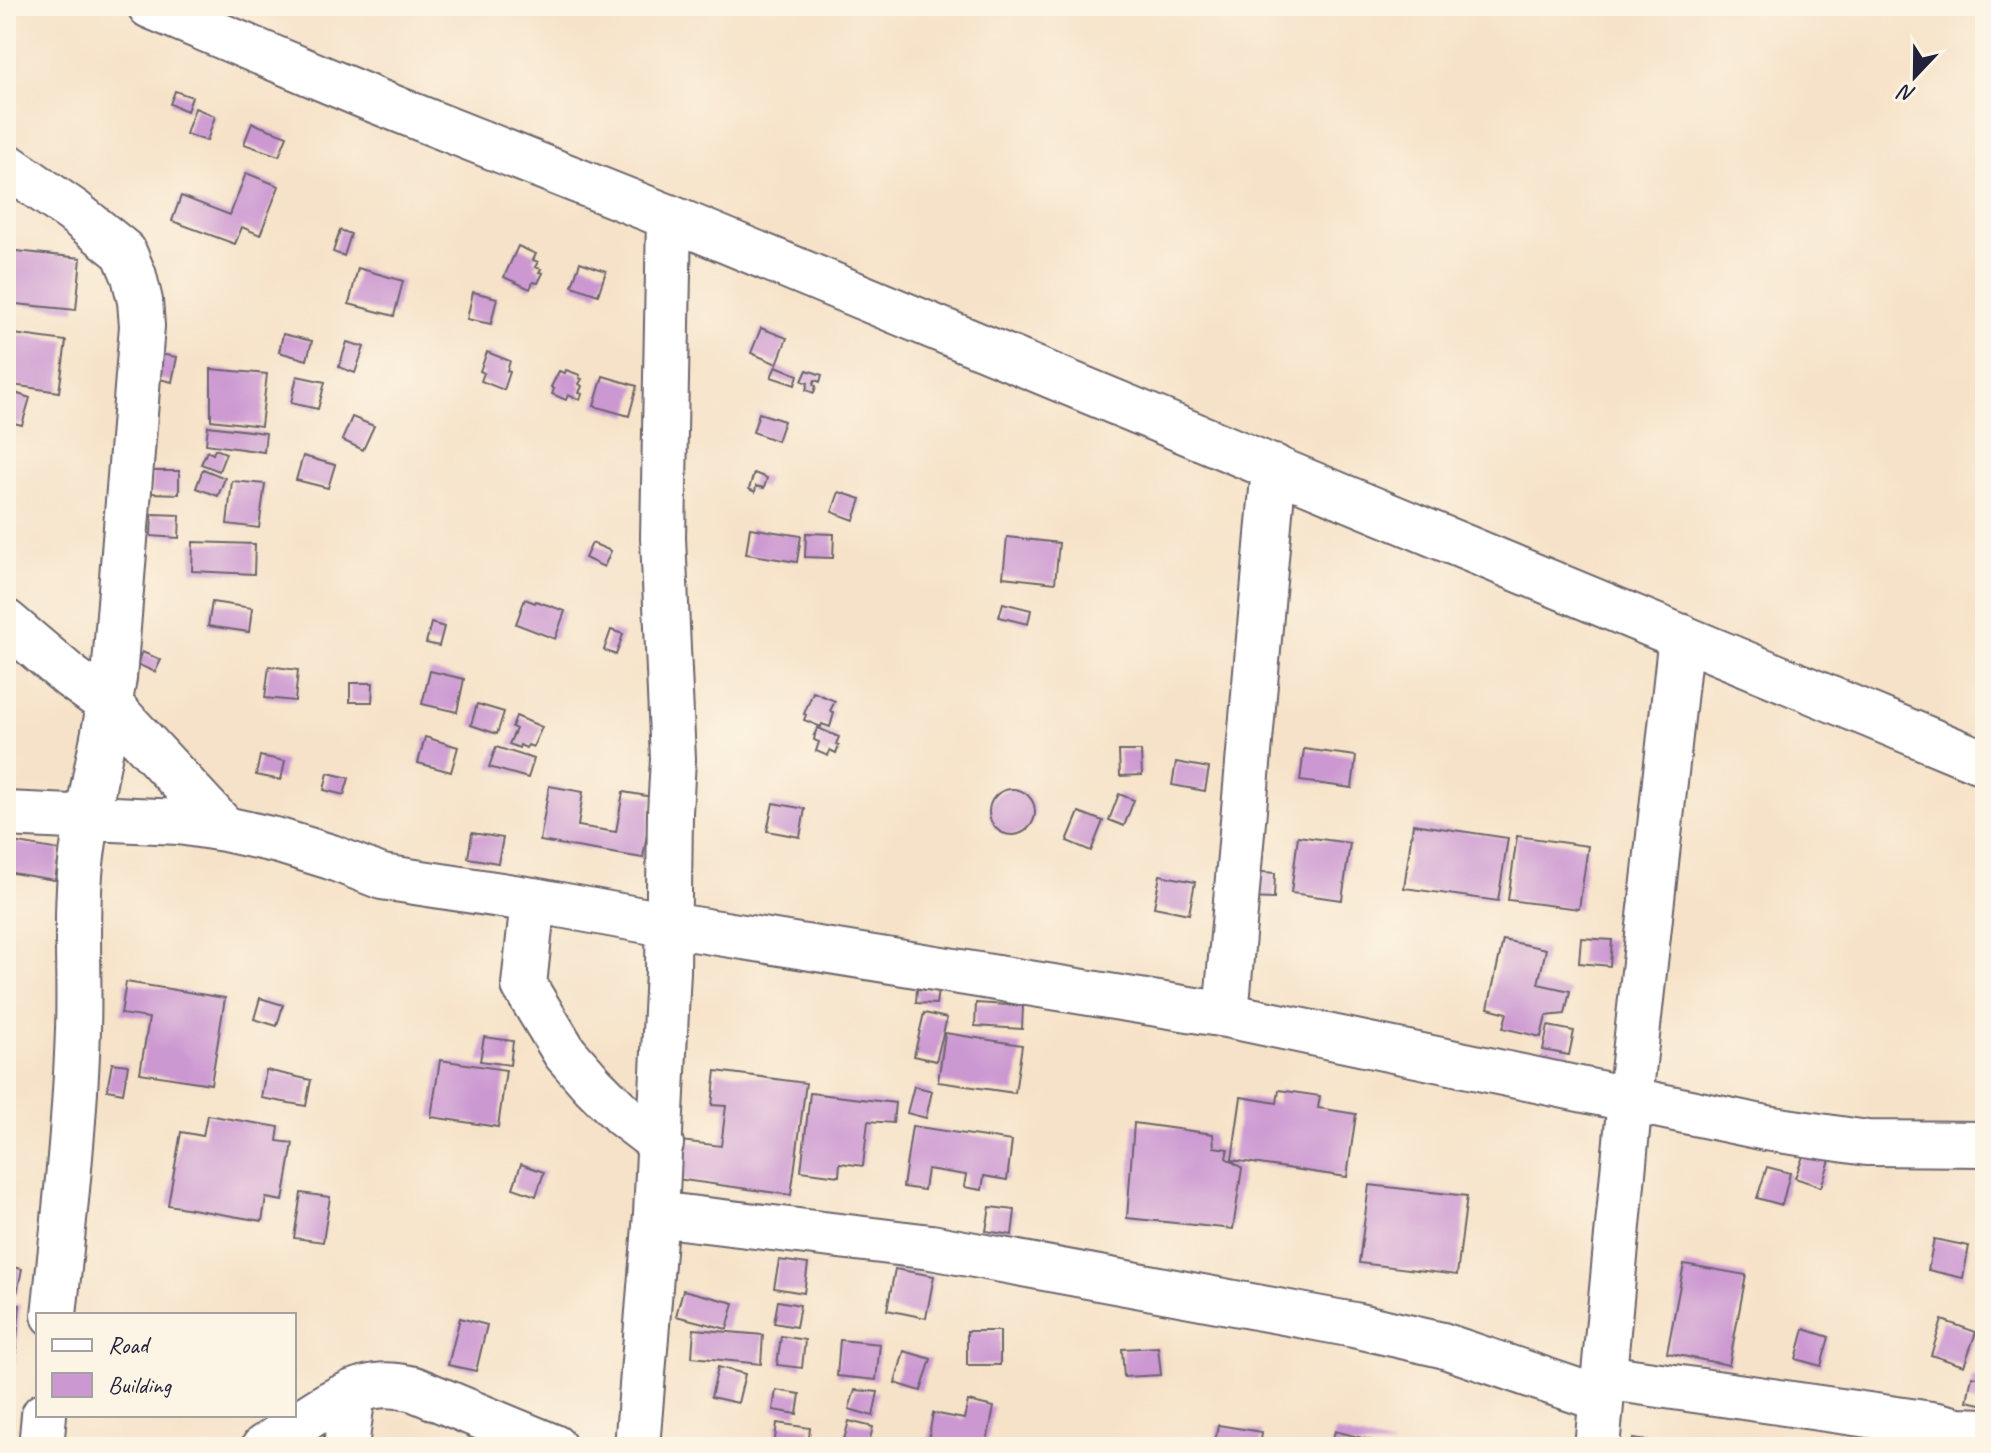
<svg xmlns="http://www.w3.org/2000/svg" width="1991" height="1453" viewBox="0 0 1991 1453" font-family="Caveat,sans-serif">
  <style>
    .building { fill: #cc98d2 }
    .lines { fill: none; stroke-linecap: round; stroke-linejoin: round }
    .minor-casing { stroke: #6c656c; stroke-width: 48 }
    .minor { stroke: #fff; stroke-width: 44 }
  </style>
  <rect width="100%" height="100%" fill="#fcf5e5"/>
  <filter id="ink" filterUnits="userSpaceOnUse"><feTurbulence type="fractalNoise" baseFrequency=".0125" numOctaves="2"/><feDisplacementMap in="SourceGraphic" scale="16" xChannelSelector="R" yChannelSelector="G"/><feConvolveMatrix kernelMatrix="1 2 1 2 8 2 1 2 1" color-interpolation-filters="sRGB"/></filter>
  <filter id="wash" filterUnits="userSpaceOnUse"><feTurbulence type="fractalNoise" baseFrequency=".006" numOctaves="4" result="noise"/><feDisplacementMap in="SourceGraphic" scale="32" xChannelSelector="R" yChannelSelector="G"/><feGaussianBlur stdDeviation="1.8" result="paint"/><feColorMatrix in="noise" values="0 0 0 0 0 0 0 0 0 0 0 0 0 0 0 0 0 1.4 0 .05"/><feComposite in="paint" operator="in"/></filter>
  <g filter="url(#wash)">
    <rect width="100%" height="100%" fill="#f6e2c8"/>
    <g id="blocks">
      <path class="building" d="M 175,91 L 192,97 L 187,111 L 170,104 Z
        M 195,108 L 215,116 L 207,141 L 186,134 Z
        M 252,123 L 287,136 L 279,156 L 244,144 Z
        M 246,173 L 279,186 L 260,235 L 242,227 L 235,244 L 172,221 L 181,196 L 230,215 Z
        M 340,230 L 351,234 L 344,256 L 333,252 Z
        M 518,246 L 536,254 L 533,260 L 538,262 L 535,267 L 541,269 L 539,272 L 543,273 L 538,283 L 533,282 L 530,289 L 504,277 Z
        M 7,250 L 81,258 L 76,310 L 6,303 Z
        M 580,262 L 606,271 L 598,295 L 572,286 Z
        M 358,268 L 403,281 L 394,316 L 349,304 Z
        M 473,292 L 497,298 L 491,324 L 467,319 Z
        M 761,328 L 787,338 L 777,364 L 751,353 Z
        M 6,333 L 66,341 L 59,392 L 6,384 Z
        M 283,334 L 312,341 L 307,360 L 279,352 Z
        M 347,342 L 364,347 L 355,373 L 339,367 Z
        M 487,352 L 510,361 L 507,371 L 510,372 L 504,390 L 481,381 L 484,373 L 480,371 Z
        M 160,354 L 177,357 L 172,382 L 155,378 Z
        M 776,366 L 798,375 L 795,385 L 771,377 Z
        M 211,369 L 267,374 L 261,426 L 211,420 Z
        M 566,370 L 580,375 L 579,378 L 582,379 L 579,384 L 582,386 L 579,393 L 582,394 L 580,400 L 568,395 L 566,400 L 552,394 L 554,389 L 551,387 L 559,371 L 565,373 Z
        M 807,370 L 822,375 L 820,382 L 815,380 L 813,385 L 816,386 L 814,393 L 806,390 L 808,383 L 802,381 Z
        M 297,376 L 325,382 L 318,409 L 291,403 Z
        M 603,376 L 637,386 L 629,416 L 594,406 Z
        M 6,390 L 30,398 L 22,425 L 6,421 Z
        M 759,413 L 784,421 L 777,441 L 753,432 Z
        M 352,417 L 374,426 L 363,450 L 342,440 Z
        M 208,426 L 266,433 L 264,452 L 206,444 Z
        M 215,449 L 226,453 L 219,471 L 201,464 L 207,451 L 213,454 Z
        M 303,456 L 335,465 L 328,488 L 296,480 Z
        M 203,469 L 225,478 L 218,496 L 196,488 Z
        M 152,471 L 179,471 L 179,494 L 152,493 Z
        M 754,473 L 767,478 L 764,488 L 756,486 L 755,492 L 749,489 Z
        M 232,481 L 265,484 L 259,528 L 227,524 Z
        M 839,492 L 861,499 L 854,520 L 832,512 Z
        M 152,514 L 180,515 L 179,538 L 151,536 Z
        M 750,528 L 801,536 L 797,562 L 746,554 Z
        M 806,533 L 834,534 L 833,558 L 805,557 Z
        M 1007,537 L 1059,543 L 1055,583 L 1003,577 Z
        M 193,542 L 255,544 L 254,574 L 192,571 Z
        M 592,543 L 611,551 L 604,567 L 585,558 Z
        M 525,599 L 535,603 L 536,601 L 565,611 L 555,639 L 516,624 Z
        M 212,602 L 252,608 L 249,632 L 208,626 Z
        M 1003,603 L 1031,610 L 1028,624 L 999,617 Z
        M 431,623 L 444,627 L 439,646 L 426,643 Z
        M 611,630 L 623,634 L 616,655 L 604,650 Z
        M 142,652 L 161,660 L 155,672 L 137,664 Z
        M 269,666 L 298,670 L 295,701 L 265,698 Z
        M 430,671 L 464,679 L 457,712 L 422,704 Z
        M 350,683 L 373,683 L 372,702 L 350,702 Z
        M 813,692 L 835,701 L 830,711 L 834,713 L 830,727 L 822,724 L 821,727 L 804,720 L 806,715 L 804,714 Z
        M 477,704 L 504,712 L 497,734 L 471,725 Z
        M 516,716 L 542,727 L 533,747 L 528,745 L 526,748 L 520,745 L 519,748 L 509,744 L 516,729 L 512,727 Z
        M 818,728 L 839,737 L 836,744 L 839,745 L 836,753 L 830,750 L 828,756 L 816,751 L 819,742 L 814,740 L 815,735 L 814,735 Z
        M 425,737 L 458,747 L 451,772 L 418,763 Z
        M 496,747 L 534,759 L 528,778 L 489,767 Z
        M 1304,749 L 1356,756 L 1352,788 L 1300,781 Z
        M 1119,751 L 1141,751 L 1142,775 L 1120,776 Z
        M 260,756 L 285,761 L 281,780 L 256,775 Z
        M 1176,762 L 1209,768 L 1205,791 L 1172,785 Z
        M 328,773 L 349,778 L 344,795 L 324,790 Z
        M 549,786 L 583,792 L 578,826 L 616,832 L 623,792 L 653,797 L 643,858 L 540,841 Z
        M989 812a23 23 0 1 1 46 0a23 23 0 1 1-46 0Z
        M 1119,794 L 1134,800 L 1124,826 L 1109,820 Z
        M 773,803 L 805,809 L 800,837 L 767,831 Z
        M 1079,812 L 1103,821 L 1091,851 L 1067,841 Z
        M 1413,824 L 1508,838 L 1498,901 L 1404,888 Z
        M 472,833 L 503,838 L 498,863 L 468,858 Z
        M 1298,836 L 1350,843 L 1342,900 L 1291,893 Z
        M 1517,836 L 1588,846 L 1579,909 L 1508,900 Z
        M 6,841 L 60,850 L 55,880 L 6,872 Z
        M 1250,871 L 1275,873 L 1274,899 L 1248,898 Z
        M 1160,875 L 1195,882 L 1189,914 L 1154,907 Z
        M 1581,938 L 1612,940 L 1610,966 L 1579,963 Z
        M 1503,940 L 1546,949 L 1538,984 L 1570,991 L 1565,1014 L 1546,1016 L 1541,1037 L 1503,1028 L 1507,1013 L 1488,1008 Z
        M 126,982 L 225,998 L 211,1084 L 140,1073 L 149,1018 L 121,1014 Z
        M 917,989 L 938,991 L 936,1004 L 916,1003 Z
        M 260,998 L 283,1005 L 277,1026 L 254,1019 Z
        M 976,1003 L 1023,1006 L 1022,1029 L 975,1026 Z
        M 924,1013 L 947,1018 L 936,1061 L 914,1056 Z
        M 1548,1026 L 1574,1031 L 1569,1055 L 1543,1050 Z
        M 945,1033 L 1022,1045 L 1015,1093 L 938,1082 Z
        M 484,1037 L 513,1041 L 510,1065 L 480,1061 Z
        M 440,1060 L 506,1070 L 498,1127 L 431,1117 Z
        M 112,1063 L 128,1065 L 123,1093 L 107,1090 Z
        M 266,1070 L 311,1080 L 306,1106 L 261,1098 Z
        M 716,1071 L 806,1083 L 791,1195 L 676,1179 L 681,1141 L 721,1146 L 726,1106 L 712,1105 Z
        M 914,1086 L 932,1091 L 926,1118 L 907,1113 Z
        M 1279,1090 L 1320,1096 L 1318,1108 L 1356,1114 L 1347,1177 L 1232,1160 L 1241,1097 L 1277,1103 Z
        M 810,1093 L 895,1103 L 893,1123 L 868,1121 L 863,1166 L 840,1163 L 839,1176 L 801,1171 Z
        M 207,1115 L 279,1127 L 277,1141 L 293,1143 L 283,1201 L 266,1198 L 262,1221 L 168,1205 L 181,1132 L 203,1136 Z
        M 1134,1123 L 1213,1134 L 1214,1147 L 1228,1149 L 1226,1158 L 1242,1168 L 1233,1229 L 1127,1218 Z
        M 912,1126 L 1012,1141 L 1007,1180 L 984,1176 L 982,1190 L 964,1187 L 966,1175 L 927,1169 L 924,1190 L 903,1187 Z
        M 1805,1151 L 1830,1160 L 1821,1187 L 1795,1178 Z
        M 521,1164 L 544,1172 L 536,1196 L 513,1188 Z
        M 1767,1167 L 1790,1173 L 1782,1205 L 1757,1198 Z
        M 1369,1185 L 1467,1196 L 1457,1275 L 1359,1263 Z
        M 301,1193 L 330,1197 L 323,1242 L 294,1238 Z
        M 990,1207 L 1015,1210 L 1012,1235 L 986,1231 Z
        M 1934,1239 L 1969,1246 L 1963,1278 L 1928,1270 Z
        M 779,1260 L 808,1264 L 804,1293 L 774,1288 Z
        M 1684,1264 L 1746,1275 L 1729,1365 L 1667,1353 Z
        M 6,1266 L 22,1269 L 17,1293 L 6,1291 Z
        M 895,1269 L 934,1276 L 926,1318 L 887,1310 Z
        M 683,1290 L 734,1303 L 727,1329 L 676,1316 Z
        M 778,1301 L 800,1305 L 796,1327 L 774,1323 Z
        M 6,1303 L 20,1305 L 15,1361 L 6,1360 Z
        M 460,1318 L 487,1325 L 476,1371 L 448,1365 Z
        M 1942,1320 L 1976,1332 L 1964,1366 L 1931,1355 Z
        M 694,1329 L 763,1335 L 761,1364 L 692,1357 Z
        M 1804,1329 L 1829,1337 L 1821,1366 L 1796,1359 Z
        M 967,1331 L 1000,1331 L 1000,1365 L 967,1365 Z
        M 781,1336 L 805,1340 L 802,1368 L 777,1365 Z
        M 840,1340 L 880,1344 L 876,1380 L 837,1376 Z
        M 1158,1347 L 1161,1375 L 1124,1377 L 1122,1349 Z
        M 904,1351 L 931,1359 L 921,1391 L 895,1383 Z
        M 718,1367 L 745,1374 L 738,1403 L 711,1397 Z
        M 1972,1376 L 1985,1378 L 1985,1405 L 1967,1401 Z
        M 776,1390 L 800,1394 L 797,1414 L 773,1410 Z
        M 855,1390 L 878,1392 L 873,1416 L 849,1409 Z
        M 968,1401 L 994,1407 L 986,1447 L 927,1447 L 933,1413 L 964,1419 Z
        M 849,1421 L 873,1427 L 868,1447 L 842,1447 Z
        M 777,1423 L 810,1428 L 808,1447 L 774,1447 Z
        M 1218,1425 L 1262,1432 L 1260,1447 L 1214,1447 Z
        M 1335,1431 L 1393,1446 L 1392,1447 L 1331,1447 Z
        M 1633,1439 L 1677,1445 L 1677,1447 L 1632,1447 Z"/>
    </g>
  </g>
  <g filter="url(#ink)">
    <use href="#blocks" fill-opacity="0" stroke="#6c656c" stroke-width="2"/>
    <g class="lines">
      <defs>
        <path id="minor" d="M 150,6 L 369,98 L 669,217 L 1985,763
          M 6,165 L 73,211 L 124,252 L 134,276 L 140,301 L 142,326 L 114,678 C 104,740 88,801 81,864 C 75,919 80,974 78,1029 C 75,1125 64,1220 54,1315
          M 6,622 L 71,677 L 110,705 L 225,829
          M 6,814 L 179,822 L 225,829 L 279,841 L 331,857 L 382,877 L 533,900 L 524,985 L 565,1053 L 593,1085 L 623,1115 L 661,1144
          M 533,900 L 669,925 L 1226,1015 L 1766,1128 L 1867,1143 L 1985,1144
          M 1226,1015 L 1274,467
          M 656,1214 L 931,1247 L 1354,1325 L 1442,1345 L 1601,1399
          M 1604,1377 L 1938,1425 L 1958,1430 L 1985,1431
          M 41,1447 L 44,1415
          M 264,1447 C 295,1427 339,1391 376,1386 C 389,1384 401,1386 414,1389 L 554,1447
          M 346,1447 L 353,1392
          M 637,1447 L 656,1214 L 668,971 L 670,813 L 673,759 L 663,538 L 669,217
          M 1597,1447 L 1630,1099 L 1681,636"/>
      </defs>
      <use href="#minor" class="minor-casing"/>
      <use href="#minor" class="minor"/>
    </g>
  </g>
  <rect width="1991" height="1453" fill="none" stroke="#fcf5e5" stroke-width="32"/>
  <rect x="36" y="1313" width="260" height="104" fill="#fcf5e5" stroke="#a5a1a1" stroke-width="2"/>
  <rect x="52" y="1339" width="40" height="12" fill="#ffffff" stroke="#a5a1a1" stroke-width="2"/>
  <text x="108" y="1353" font-size="24" fill="#22223b">Road</text>
  <rect x="52" y="1373" width="40" height="24" fill="#cc98d2" stroke="#a5a1a1" stroke-width="2"/>
  <text x="108" y="1393" font-size="24" fill="#22223b">Building</text>
  <g transform="translate(1915 76) rotate(202)" stroke="#fcf5e5" stroke-width="6" paint-order="stroke">
  <path d="M0-6L14 30L0 20L-14 30Z" fill="#22223b"/>
  <text y="-12" font-size="22" font-weight="bold" text-anchor="middle" fill="#22223b">N</text>
  </g>
</svg>
